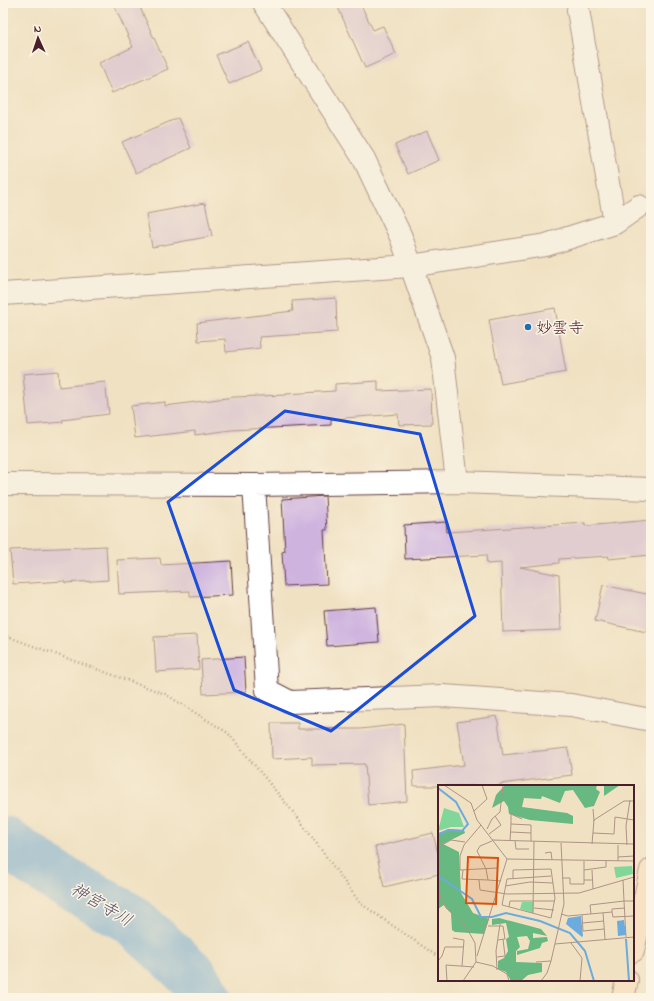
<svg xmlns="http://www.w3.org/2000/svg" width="654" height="1001" viewBox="0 0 654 1001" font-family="'Indie Flower','Klee One',sans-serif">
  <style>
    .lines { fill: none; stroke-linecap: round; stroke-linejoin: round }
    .river { stroke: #6babde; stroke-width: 51 }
    .building { fill: #ceb3df }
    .street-casing { stroke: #633c42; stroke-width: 24 }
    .secondary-casing { stroke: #633c42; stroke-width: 24 }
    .path { stroke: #633c42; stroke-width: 2.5; stroke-dasharray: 1 3; stroke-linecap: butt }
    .street { stroke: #fff; stroke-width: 22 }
    .secondary { stroke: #fee4c5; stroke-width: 22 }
    .marked { fill: none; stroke: #1d4ed8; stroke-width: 3; stroke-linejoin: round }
    .poi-dot { fill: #1f6fb2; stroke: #fcf5e5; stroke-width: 1.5 }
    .labels { text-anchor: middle; stroke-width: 3; stroke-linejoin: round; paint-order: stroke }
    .poi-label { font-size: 16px; fill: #4a1f2b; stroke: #fcf5e5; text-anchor: start }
    .water-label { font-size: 17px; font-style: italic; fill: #56506a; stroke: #fcf5e5 }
    .inset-river { fill: none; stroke: #6babde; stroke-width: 2 }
    .inset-road { fill: none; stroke: #ae9386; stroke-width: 1 }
    .view { fill: #d8530f; fill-opacity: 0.15; stroke: #d8530f; stroke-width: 2 }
    .inset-edge { fill: none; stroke: #4a1f2b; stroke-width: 2 }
  </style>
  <rect width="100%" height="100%" fill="#fcf5e5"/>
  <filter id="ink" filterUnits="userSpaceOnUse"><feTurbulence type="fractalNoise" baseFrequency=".025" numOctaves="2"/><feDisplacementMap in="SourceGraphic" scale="8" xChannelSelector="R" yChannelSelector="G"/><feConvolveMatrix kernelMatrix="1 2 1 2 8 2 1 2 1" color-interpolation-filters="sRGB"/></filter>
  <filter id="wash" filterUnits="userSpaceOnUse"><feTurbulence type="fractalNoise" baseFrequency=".012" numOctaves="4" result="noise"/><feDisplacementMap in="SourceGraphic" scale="16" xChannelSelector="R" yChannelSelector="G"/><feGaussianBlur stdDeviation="0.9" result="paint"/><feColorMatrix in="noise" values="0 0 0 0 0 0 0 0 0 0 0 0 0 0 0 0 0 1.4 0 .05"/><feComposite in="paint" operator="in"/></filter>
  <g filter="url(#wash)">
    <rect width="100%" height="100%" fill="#f0e1c3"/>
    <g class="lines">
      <path class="river" d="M 3,841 L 59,879 L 131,919 L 192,975 L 207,998"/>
    </g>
    <g id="blocks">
      <path class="building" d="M 113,3 L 138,3 L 168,69 L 112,93 L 99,63 L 133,47 Z
        M 336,3 L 360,3 L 373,30 L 383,26 L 396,54 L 365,68 Z
        M 248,42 L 261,70 L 229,84 L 216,55 Z
        M 178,118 L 191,148 L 136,173 L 122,142 Z
        M 427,131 L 439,160 L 408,174 L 395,145 Z
        M 205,203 L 212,236 L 152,247 L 146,214 Z
        M 336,298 L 337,332 L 259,337 L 260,348 L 226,352 L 225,339 L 198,341 L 197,323 L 293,311 L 292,301 Z
        M 555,308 L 566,372 L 501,384 L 489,320 Z
        M 58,371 L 59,387 L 105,382 L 109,414 L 62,420 L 63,422 L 28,425 L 23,374 Z
        M 378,381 L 378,391 L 431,389 L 432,424 L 399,425 L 398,414 L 331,419 L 331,425 L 231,430 L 195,435 L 195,431 L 135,438 L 131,406 L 165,402 L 165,406 L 234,397 L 286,395 L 286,394 L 335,391 L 335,384 Z
        M 325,496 L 327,530 L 324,530 L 327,584 L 284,586 L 282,552 L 285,551 L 282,499 Z
        M 651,520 L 651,555 L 608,559 L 609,556 L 559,559 L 559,563 L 520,567 L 559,575 L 561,630 L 503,632 L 501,563 L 487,564 L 486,555 L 405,559 L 404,525 L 446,522 L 447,532 L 585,523 L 585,526 Z
        M 106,546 L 108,580 L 65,583 L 65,581 L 13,584 L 10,550 Z
        M 160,558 L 161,565 L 231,561 L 233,595 L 190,597 L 190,591 L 119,594 L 117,560 Z
        M 603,585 L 651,595 L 651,633 L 595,621 Z
        M 376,607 L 379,642 L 327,646 L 324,611 Z
        M 197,635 L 199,669 L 156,672 L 154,637 Z
        M 244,657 L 246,692 L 203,694 L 201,660 Z
        M 497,716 L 503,755 L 568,748 L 572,775 L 500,784 L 500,786 L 414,786 L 413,771 L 464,765 L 457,722 Z
        M 271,723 L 298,723 L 298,729 L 361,729 L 404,724 L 407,801 L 368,805 L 365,764 L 312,765 L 312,757 L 272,759 Z
        M 433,833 L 439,858 L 439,874 L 384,887 L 375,847 Z"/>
    </g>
  </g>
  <g filter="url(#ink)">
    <use href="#blocks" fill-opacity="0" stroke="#633c42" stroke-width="1"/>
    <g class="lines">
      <defs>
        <path id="street" d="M 264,3 L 364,159 L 401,237 L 443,358 L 457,482 L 651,489
          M 578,10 L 615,223
          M 3,294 L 410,266 L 546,245 L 615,223 L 639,206
          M 3,484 L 254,485 L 457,482
          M 254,485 L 267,690 L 290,702 L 443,696 L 571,705 L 651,720"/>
        <path id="secondary" d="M 633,951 L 651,870
          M 623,998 L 627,980"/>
      </defs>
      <use href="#street" class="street-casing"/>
      <use href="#secondary" class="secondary-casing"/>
      <path class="path" d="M 3,635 L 165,694 L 228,733 L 298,818 L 360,903 L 434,954 L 439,955"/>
      <use href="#street" class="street"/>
      <use href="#secondary" class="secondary"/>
    </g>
  </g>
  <path d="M0 0H654V1001H0ZM 285,411 L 420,434 L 475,616 L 331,731 L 234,690 L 168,502 Z" fill="#f0e1c3" fill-opacity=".55" fill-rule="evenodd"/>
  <path class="marked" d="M 285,411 L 420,434 L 475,616 L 331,731 L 234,690 L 168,502 Z"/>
  <circle class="poi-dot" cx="528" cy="327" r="4"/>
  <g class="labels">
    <g class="poi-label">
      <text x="536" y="333">妙雲寺</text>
    </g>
    <g class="water-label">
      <text transform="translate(102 904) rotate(31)" y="6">神宮寺川</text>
    </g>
  </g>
  <g transform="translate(438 785)">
    <rect width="196" height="196" fill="#f0e1c3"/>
    <path d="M 6,23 L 21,28 L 26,42 L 13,42 L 0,46 ZM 194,81 L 195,89 L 178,93 L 176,82 ZM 84,117 L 96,117 L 95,128 L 82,124 Z" fill="#81d79a"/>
    <path d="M 67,0 L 159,0 L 158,4 L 162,7 L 156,21 L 147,23 L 135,5 L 127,6 L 122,18 L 104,11 L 103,14 L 86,13 L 84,22 L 129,28 L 135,31 L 135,39 L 92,35 L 71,29 L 70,22 L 66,16 L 54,23 L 58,10 ZM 166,0 L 182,0 L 166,11 ZM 12,44 L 26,45 L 27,48 L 5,59 L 21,67 L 23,108 L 35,128 L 51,134 L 46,149 L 17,147 L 14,145 L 13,128 L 6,120 L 0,124 L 0,48 ZM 61,133 L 103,144 L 109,151 L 95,148 L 95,153 L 109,152 L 110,156 L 104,158 L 102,163 L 79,170 L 79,166 L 90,164 L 92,156 L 89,151 L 79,152 L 82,162 L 78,166 L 78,177 L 104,178 L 104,187 L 90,190 L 83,196 L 73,196 L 68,187 L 60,184 L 60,176 L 66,173 L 70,166 L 68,154 L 71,152 L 68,138 L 54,140 L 54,134 Z" fill="#68b882"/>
    <path d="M 143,131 L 145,151 L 144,152 L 128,139 L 130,133 ZM 186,135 L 188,150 L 180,151 L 179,136 Z" fill="#6babde"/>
    <path class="inset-river" d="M 0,3 L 18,17 L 30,39 L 24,46 L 10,45 L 0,50M 0,91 L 34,114 L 43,132 L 54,132 L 68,128 L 102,136 L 132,148 L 147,166 L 156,196M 188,154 L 191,196"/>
    <path class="inset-road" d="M 6,0 L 33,18 L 39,35 L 69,74 L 196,76M 155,24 L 156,36M 36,26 L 49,14 L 44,0M 73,39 L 73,29 L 84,34M 43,40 L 26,60 L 22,71 L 22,85 L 59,83M 49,44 L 54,34 L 62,27 L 65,0M 73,47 L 93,48M 155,48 L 176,49 L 177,32 L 196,35M 51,49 L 63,40 L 57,31M 54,55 L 196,59M 54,56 L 42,61 L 39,66 L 48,84 L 50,95 L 63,96M 72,56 L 73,39 L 93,40 L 93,56M 77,56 L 78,64 L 91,64M 154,59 L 156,35 L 186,16 L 196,16M 4,60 L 13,55 L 27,57M 180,60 L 180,76M 189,60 L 188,41 L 192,15M 107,68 L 113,67 L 114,75M 180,72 L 196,71M 146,76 L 146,95 L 154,95M 25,85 L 24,94 L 50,95M 146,85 L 168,82 L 168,76M 154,85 L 155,104M 75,93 L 75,85 L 113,84 L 117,113 L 113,133 L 64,120 L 69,94 L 113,91M 124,93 L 132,93 L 132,99 L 146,99 L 146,95M 41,95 L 42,105 L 69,109 L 141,108 L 196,92M 185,95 L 186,116 L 196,116M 67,101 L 92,97 L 115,98M 0,105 L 8,123 L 27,140 L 37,158 L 38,177 L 25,196M 71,122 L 72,116 L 117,116M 96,123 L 116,125M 174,127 L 175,132 L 196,131M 95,128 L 96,56M 165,128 L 167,154M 123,129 L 130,131 L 174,127 L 174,124 L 187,123M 153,129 L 152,120 L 186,116 L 188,152M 144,130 L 145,146 L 166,144M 144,138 L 166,136M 50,141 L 65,141 L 67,154 L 60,155M 15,153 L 26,155 L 24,181M 133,158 L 144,173 L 142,196M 117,159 L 196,152M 39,171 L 69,74M 59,172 L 67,171 L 65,154M 0,176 L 4,171 L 7,162 L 25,162M 38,177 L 55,181 L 69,189 L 71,196M 98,177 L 113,176M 59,185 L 58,166 L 62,139M 9,196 L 8,180 L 36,182M 103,196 L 109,188 L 113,176 L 126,119 L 123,58"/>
    <path class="view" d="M 30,72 L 60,73 L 58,119 L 28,118 Z"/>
    <rect width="196" height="196" class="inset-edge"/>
  </g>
  <rect width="654" height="1001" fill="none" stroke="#fcf5e5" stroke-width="16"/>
  <g transform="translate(38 38) rotate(357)" stroke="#fcf5e5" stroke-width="3" paint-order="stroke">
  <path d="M0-3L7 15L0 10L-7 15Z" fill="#4a1f2b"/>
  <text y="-6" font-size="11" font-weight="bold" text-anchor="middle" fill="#4a1f2b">N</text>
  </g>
</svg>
